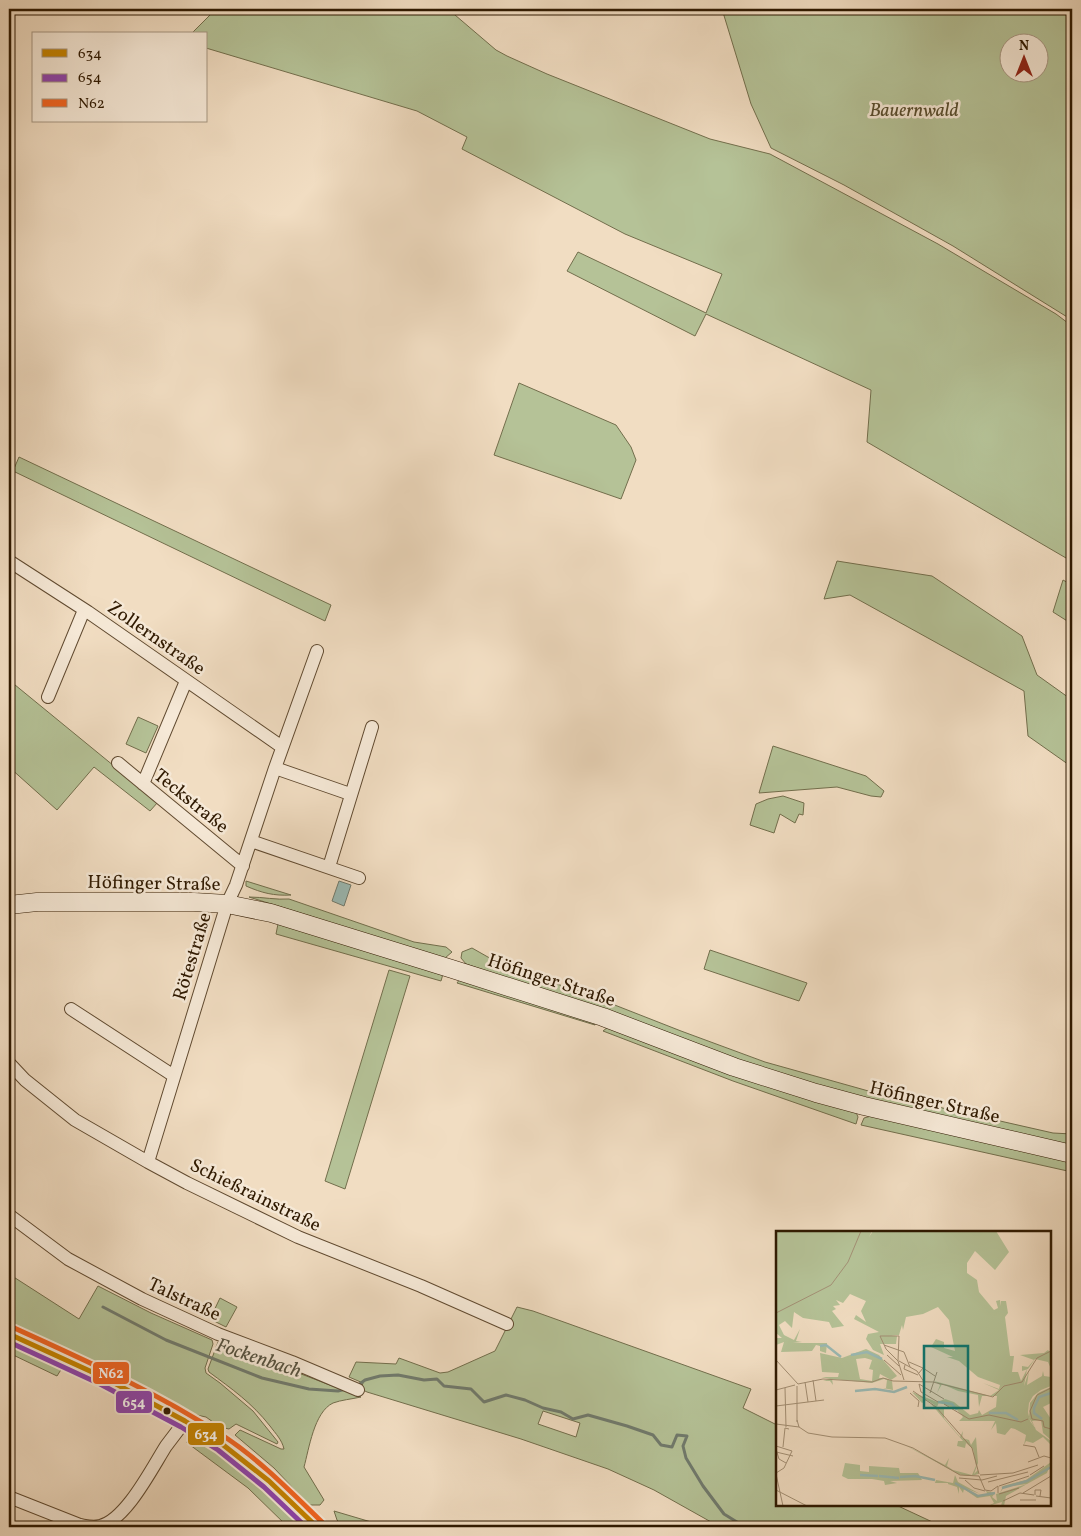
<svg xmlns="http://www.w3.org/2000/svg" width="1081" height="1536" viewBox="0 0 1081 1536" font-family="Vollkorn,serif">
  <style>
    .green { fill: #b5c297; stroke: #726e4c; fill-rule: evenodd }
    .water { fill: #9bbbb6; stroke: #707a6d }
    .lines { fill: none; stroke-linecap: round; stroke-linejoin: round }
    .stream { stroke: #707a6d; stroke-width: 3 }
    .street-casing { stroke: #604a30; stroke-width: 14 }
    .secondary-casing { stroke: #2f1900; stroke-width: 19 }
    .street { stroke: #f6e9d7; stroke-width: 12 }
    .secondary { stroke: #f6e9d7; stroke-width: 18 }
    .bus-1-casing { stroke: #f6e9d7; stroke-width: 9 }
    .bus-2-casing { stroke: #f6e9d7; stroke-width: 9 }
    .bus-3-casing { stroke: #f6e9d7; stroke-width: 9 }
    .bus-1 { stroke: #c58300; stroke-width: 5 }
    .bus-2 { stroke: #8e44ad; stroke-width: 5 }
    .bus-3 { stroke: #f26522; stroke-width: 5 }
    .bus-dot { fill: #2f1900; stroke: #f6e9d7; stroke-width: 2 }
    .labels { text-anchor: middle; stroke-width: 5; stroke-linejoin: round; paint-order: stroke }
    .park-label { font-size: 19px; font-style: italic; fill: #574c2d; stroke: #f6e9d7 }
    .street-label { font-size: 19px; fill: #2f1900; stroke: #f6e9d7 }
    .water-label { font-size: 20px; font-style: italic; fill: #555240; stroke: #f6e9d7 }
    .inset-river { fill: none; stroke: #9bbbb6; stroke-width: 2.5 }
    .inset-road { fill: none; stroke: #a38f74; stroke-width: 1 }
    .view { fill: #0f766e; fill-opacity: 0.15; stroke: #0f766e; stroke-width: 2.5 }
    .inset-edge { fill: none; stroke: #2f1900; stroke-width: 2.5 }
    .line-badge { stroke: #f6e9d7; stroke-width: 2 }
    .badge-label { font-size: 14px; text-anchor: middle; font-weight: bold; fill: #fff }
  </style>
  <rect width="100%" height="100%" fill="#f1ddc2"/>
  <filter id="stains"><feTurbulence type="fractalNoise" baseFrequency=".004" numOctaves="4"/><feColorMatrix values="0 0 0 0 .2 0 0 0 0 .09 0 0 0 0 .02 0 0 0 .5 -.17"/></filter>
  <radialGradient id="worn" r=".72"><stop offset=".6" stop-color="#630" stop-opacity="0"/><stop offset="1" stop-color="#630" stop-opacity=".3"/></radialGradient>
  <path class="green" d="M 216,9 L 448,9 L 496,50 L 507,56 L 547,74 L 710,139 L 770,154 L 938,244 L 1056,314 L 1072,326 L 1072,543 L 1071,542 L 1066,558 L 867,442 L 871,390 L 706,314 L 695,336 L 567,271 L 578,252 L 706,313 L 722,274 L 625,234 L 462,149 L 467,137 L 417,111 L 206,48 L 206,34 L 191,34 Z
    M 722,9 L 1072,9 L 1072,320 L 953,246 L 844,185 L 771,148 L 751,104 ZM 1008,42 L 1038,42 L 1038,72 L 1008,72 Z
    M 519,383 L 616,425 L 631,447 L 636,460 L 621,499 L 494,455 Z
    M 19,457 L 331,605 L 325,621 L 13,471 Z
    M 837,561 L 932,576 L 1022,636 L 1037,675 L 1072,700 L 1072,767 L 1028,736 L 1024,691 L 850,595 L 824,599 Z
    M 1063,580 L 1072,585 L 1072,624 L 1053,612 Z
    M 9,680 L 158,802 L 150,811 L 94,767 L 57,810 L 9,767 Z
    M 138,717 L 158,726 L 146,753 L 126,744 Z
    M 773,746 L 866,776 L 884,791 L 881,797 L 871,796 L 837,787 L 759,793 Z
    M 783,796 L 804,803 L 803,815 L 799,814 L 795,823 L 780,814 L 774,833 L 750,825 L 756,804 L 768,799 Z
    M 246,881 L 291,895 C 274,896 262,893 246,886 Z
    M 249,897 C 263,897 276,900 289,899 L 414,942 L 446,947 L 452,952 L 445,958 L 363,936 L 316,918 Z
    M 278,924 L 443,974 L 441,981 L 276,934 Z
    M 472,948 L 509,969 L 579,991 L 681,1031 L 765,1062 L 872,1092 L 1053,1133 L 1072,1134 L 1072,1148 L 812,1086 L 466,964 L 461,958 L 462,952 Z
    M 710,950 L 807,983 L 799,1001 L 704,969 Z
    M 389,970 L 410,976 L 345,1189 L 325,1181 Z
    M 460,979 L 594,1020 L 595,1025 L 457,983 Z
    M 608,1027 L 855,1110 L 858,1117 L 856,1124 L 733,1081 L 603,1031 Z
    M 875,1115 L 1072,1161 L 1072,1172 L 861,1125 L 864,1118 Z
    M 9,1274 L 79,1319 L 98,1286 L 151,1313 L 212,1340 L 213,1344 L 205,1368 L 206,1373 L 220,1383 L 253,1411 L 278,1442 L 277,1444 L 236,1424 L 229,1429 L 220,1427 L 206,1417 L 183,1412 L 86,1360 L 9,1325 Z
    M 220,1298 L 237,1307 L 226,1327 L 210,1319 Z
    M 517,1307 L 533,1311 L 751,1389 L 743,1408 L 777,1425 L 777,1505 L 896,1505 L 941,1526 L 720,1527 L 654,1490 L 608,1469 L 521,1439 L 367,1392 L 361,1389 L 363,1383 L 349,1377 L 356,1362 L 396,1364 L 399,1358 L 440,1373 L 448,1372 L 495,1351 ZM 543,1411 L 580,1423 L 576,1437 L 538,1424 Z
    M 9,1340 L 62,1368 L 57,1376 L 9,1353 Z
    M 218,1342 L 361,1397 C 352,1399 341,1400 333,1403 C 314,1412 309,1449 304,1467 L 324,1500 L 320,1505 L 309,1505 L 274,1468 L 235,1435 L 240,1430 L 281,1449 L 284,1449 C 282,1440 276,1434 270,1426 C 252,1403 232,1389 209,1372 L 208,1369 Z
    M 194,1441 C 231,1456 278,1498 307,1527 L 288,1527 L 248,1488 L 186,1442 Z
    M 334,1511 L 388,1527 L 343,1527 L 337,1520 Z"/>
  <path class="water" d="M 339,881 L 351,885 L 344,906 L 332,901 Z"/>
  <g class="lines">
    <path class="stream" d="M 103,1307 L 166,1340 L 262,1378 L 309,1389 L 338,1391 L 346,1389
      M 357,1386 L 365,1380 L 380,1376 L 398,1375 L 424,1380 L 437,1379 L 444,1386 L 471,1389 L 484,1402 L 506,1395 L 525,1400 L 543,1408 L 561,1412 L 573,1419 L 588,1415 L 627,1426 L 653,1435 L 661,1445 L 672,1447 L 677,1435 L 687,1436 L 683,1446 L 686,1458 L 703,1486 L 724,1514 L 745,1527"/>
    <defs>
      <path id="street" d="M 9,561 L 88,612 L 282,747
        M 48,697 L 84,610
        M 118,763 L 243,866
        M 275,768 L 350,794
        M 143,784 L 186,681
        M 251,841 L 359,878
        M 329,867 L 372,727
        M 71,1009 L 174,1076
        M 9,1063 L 25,1080 L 75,1120 L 148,1162 L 187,1183 L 298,1237 L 421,1286 L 507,1324
        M 148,1162 L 227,904 L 236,885 L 275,768 L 317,651
        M 9,1215 L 68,1259 L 142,1299 L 218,1334 L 292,1362 L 358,1390
        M 9,1497 L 80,1525 C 86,1526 93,1528 100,1526 C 126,1520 152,1468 166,1446 C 172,1438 179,1429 185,1421"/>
      <path id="secondary" d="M 9,905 L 37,902 L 194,902 L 227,904 L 271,913 L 452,969 L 603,1017 L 734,1067 L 816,1093 L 864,1106 L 1072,1154
        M 9,1334 L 103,1377 L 185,1421 L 222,1444 L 269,1481 L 317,1527"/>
    </defs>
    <use href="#street" class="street-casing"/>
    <use href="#secondary" class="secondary-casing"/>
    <use href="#street" class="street"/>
    <use href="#secondary" class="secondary"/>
    <defs>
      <path id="bus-1" d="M 9,1334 L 103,1377 L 185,1421 L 222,1444 L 269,1481 L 317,1527"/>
      <path id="bus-2" d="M 9,1342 L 100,1384 L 181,1427 L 218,1450 L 264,1487 L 306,1527"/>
      <path id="bus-3" d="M 12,1327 C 85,1360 158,1393 225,1437 C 261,1461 291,1492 322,1522"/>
    </defs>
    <use href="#bus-1" class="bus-1-casing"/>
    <use href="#bus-2" class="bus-2-casing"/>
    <use href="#bus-3" class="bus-3-casing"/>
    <use href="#bus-1" class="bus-1"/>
    <use href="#bus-2" class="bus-2"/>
    <use href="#bus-3" class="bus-3"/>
  </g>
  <circle class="bus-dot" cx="167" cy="1411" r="4.5"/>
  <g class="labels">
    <g class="park-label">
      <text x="914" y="116">Bauernwald</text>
    </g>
    <g class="street-label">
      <text transform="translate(157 637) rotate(35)" y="7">Zollernstraße</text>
      <text transform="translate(192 800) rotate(39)" y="7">Teckstraße</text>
      <text transform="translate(154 882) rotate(1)" y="7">Höfinger Straße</text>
      <text transform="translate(191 956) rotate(-73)" y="7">Rötestraße</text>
      <text transform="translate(552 979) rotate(18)" y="7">Höfinger Straße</text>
      <text transform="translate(935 1101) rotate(13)" y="7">Höfinger Straße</text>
      <text transform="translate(256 1194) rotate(26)" y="7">Schießrainstraße</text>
      <text transform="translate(185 1298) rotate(25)" y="7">Talstraße</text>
    </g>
    <g class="water-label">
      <text transform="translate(259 1357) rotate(18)" y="7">Fockenbach</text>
    </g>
  </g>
  <g transform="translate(776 1231)">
    <rect width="275" height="275" fill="#f1ddc2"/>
    <path d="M 0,0 L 96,0 L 93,6 L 97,0 L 220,0 L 233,21 L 219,39 L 199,20 L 191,32 L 191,42 L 201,49 L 203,61 L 218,79 L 222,77 L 220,70 L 224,69 L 225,75 L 225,70 L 230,70 L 232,82 L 229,86 L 234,125 L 238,125 L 236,141 L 242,141 L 245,150 L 251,138 L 248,155 L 253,140 L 251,154 L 266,145 L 267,140 L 268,145 L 275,146 L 275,155 L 265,159 L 257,165 L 253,172 L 252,181 L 254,190 L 260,198 L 253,187 L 254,172 L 262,162 L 275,156 L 275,172 L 267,176 L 275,188 L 275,209 L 267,202 L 265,189 L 256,190 L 260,199 L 275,210 L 275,214 L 267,206 L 257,212 L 250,210 L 248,214 L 250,204 L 239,198 L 235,197 L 229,204 L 221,202 L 220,192 L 215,199 L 219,190 L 183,190 L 187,186 L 181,179 L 163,171 L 161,176 L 168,178 L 168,187 L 184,206 L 187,200 L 186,207 L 193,209 L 195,214 L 200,206 L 202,232 L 198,243 L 202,239 L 202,243 L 199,244 L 192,245 L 186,244 L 182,243 L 127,213 L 169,234 L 173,227 L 171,235 L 177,239 L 196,244 L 200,235 L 197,218 L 190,212 L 189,217 L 181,215 L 182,210 L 187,210 L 155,173 L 160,175 L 151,169 L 146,172 L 136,161 L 161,171 L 169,168 L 178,171 L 194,184 L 202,182 L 203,179 L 206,184 L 220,176 L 221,165 L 206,165 L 203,176 L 202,164 L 182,160 L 166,153 L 161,162 L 164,154 L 158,150 L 214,165 L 223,159 L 207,152 L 223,158 L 224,154 L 202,146 L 183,130 L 171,126 L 177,126 L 155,116 L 160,108 L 168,111 L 168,117 L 179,120 L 173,89 L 167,82 L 164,84 L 167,82 L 162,76 L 147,83 L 130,86 L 127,99 L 126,94 L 123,104 L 115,104 L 121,105 L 120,113 L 104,113 L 108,124 L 97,119 L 90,108 L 92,103 L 103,101 L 78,88 L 80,84 L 90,91 L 85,80 L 90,70 L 74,63 L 67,72 L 60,69 L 64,74 L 57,75 L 60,78 L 56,80 L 68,95 L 56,97 L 53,91 L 27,87 L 18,81 L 16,97 L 9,90 L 3,94 L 8,104 L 18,109 L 24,98 L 20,110 L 26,111 L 17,112 L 51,112 L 50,122 L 44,120 L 44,115 L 40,114 L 36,120 L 5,121 L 8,111 L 0,114 L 0,107 L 6,107 L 0,102 ZM 90,118 L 103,124 L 121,145 L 115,149 L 104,143 L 103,147 L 109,147 L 116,150 L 117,159 L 107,157 L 110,157 L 111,149 L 108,148 L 96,152 L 56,148 L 57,154 L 54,150 L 47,150 L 54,148 L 46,146 L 62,146 L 63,142 L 46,141 L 44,122 L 66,127 ZM 89,127 L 96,129 L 93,138 L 97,139 L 96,150 L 84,148 L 80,128 ZM 272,119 L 275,123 L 275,138 L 272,131 L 259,128 L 252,138 L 246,140 L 246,135 L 252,136 L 258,129 L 244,124 L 268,122 ZM 275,231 L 271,242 L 251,253 L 228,256 L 224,262 L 227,255 L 250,249 ZM 69,232 L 84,234 L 84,240 L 93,241 L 93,235 L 123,237 L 124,242 L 142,242 L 146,249 L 114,250 L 121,252 L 109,254 L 108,250 L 96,248 L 72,248 L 66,245 ZM 179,244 L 182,251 L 204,263 L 189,257 L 201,265 L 212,264 L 210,260 L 219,262 L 216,266 L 221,270 L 220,263 L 251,253 L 230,265 L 228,275 L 225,275 L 226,271 L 212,275 L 218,272 L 214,265 L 201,267 L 188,258 L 187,262 L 183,256 L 183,263 L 181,256 L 172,253 L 172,252 L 159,252 L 160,249 L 177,252 Z" fill="#b5c297" fill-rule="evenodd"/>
    <path class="inset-river" d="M 44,115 L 50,114 L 65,126M 75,124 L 91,121 L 106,128M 79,160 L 99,158 L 118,161 L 131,156M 162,171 L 176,173 L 181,179M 213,182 L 230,182 L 242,189M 266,188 L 258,182 L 258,177 L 263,166 L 275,162M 84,244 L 102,245M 103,245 L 123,247M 124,246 L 139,245 L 159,249M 179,252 L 202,265 L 219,262M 226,257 L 251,250 L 275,236"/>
    <path class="inset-road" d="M 0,82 L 55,54 L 72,31 L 85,0M 108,114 L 128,121 L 134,136M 111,124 L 123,135M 0,129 L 22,153M 108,129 L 125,144M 122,130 L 123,105 L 104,105 L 110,118 L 122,130 L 128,149M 123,130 L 141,140 L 148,151M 133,131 L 147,137M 129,134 L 128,138 L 142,144M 143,142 L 147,137 L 159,145M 37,149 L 40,170M 29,151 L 32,171M 22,153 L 47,148 L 96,151 L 107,147 L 117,150 L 157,151 L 217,166 L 228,155 L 246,151 L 261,127 L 275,120M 143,153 L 168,168M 143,153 L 145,161 L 162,171M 21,155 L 21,191M 9,157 L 10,196M 275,157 L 261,164 L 254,180 L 256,188 L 267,190 L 268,196 L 275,198M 0,159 L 19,154M 137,160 L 160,176 L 196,217 L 203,243M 134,162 L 143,170 L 142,176M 154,162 L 161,141M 168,173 L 193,188 L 213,184 L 245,191 L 252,188M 0,175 L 48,169M 21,189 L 23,196 L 32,202 L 56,206 L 109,207 L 137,217 L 184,244 L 203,245M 0,193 L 23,196M 247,214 L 259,216 L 263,226M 0,215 L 16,220 L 8,237 L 0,242M 7,216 L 9,197 L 13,198M 0,218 L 3,228 L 10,232M 0,221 L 17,225M 252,231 L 268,225 L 275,227M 0,243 L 7,275M 204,244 L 237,242 L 262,234M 254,244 L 268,235M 203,245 L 209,259 L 215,260 L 222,255 L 222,262M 183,247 L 206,249 L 221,245M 189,249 L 198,257 L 209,260M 212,251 L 252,241M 223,255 L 253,245M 0,259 L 31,275M 247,262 L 275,245M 223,263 L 243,257M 259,264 L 259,259 L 265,259 L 264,265M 260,265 L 275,267M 244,269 L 260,269M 227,270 L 244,262 L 258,264"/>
    <path class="view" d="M 148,115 L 192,115 L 192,177 L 148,177 Z"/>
    <rect width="275" height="275" class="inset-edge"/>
  </g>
  <g class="line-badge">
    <rect x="92" y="1361" width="38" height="24" rx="5" fill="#f26522"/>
    <rect x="115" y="1390" width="38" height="24" rx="5" fill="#8e44ad"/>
    <rect x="187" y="1422" width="38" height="24" rx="5" fill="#c58300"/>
  </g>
  <g class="badge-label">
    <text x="111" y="1378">N62</text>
    <text x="134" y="1407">654</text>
    <text x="206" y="1439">634</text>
  </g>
  <rect width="1081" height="1536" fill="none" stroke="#f1ddc2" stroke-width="30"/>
  <rect x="10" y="10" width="1061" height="1516" fill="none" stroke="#2f1900" stroke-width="2.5"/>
  <rect x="15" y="15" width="1051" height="1506" fill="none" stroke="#2f1900"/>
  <rect x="32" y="32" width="175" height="90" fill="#f6e9d7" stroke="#a69681"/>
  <rect x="42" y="49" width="25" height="8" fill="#c58300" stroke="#a69681"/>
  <text x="78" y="58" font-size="15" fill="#2f1900">634</text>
  <rect x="42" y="74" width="25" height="8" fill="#8e44ad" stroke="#a69681"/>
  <text x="78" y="82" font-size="15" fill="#2f1900">654</text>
  <rect x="42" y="99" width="25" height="8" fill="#f26522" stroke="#a69681"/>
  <text x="78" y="108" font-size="15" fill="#2f1900">N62</text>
  <g transform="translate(1024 58)"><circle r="24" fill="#f6e9d7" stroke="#a69681"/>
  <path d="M0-4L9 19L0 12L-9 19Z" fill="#8f2418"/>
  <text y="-8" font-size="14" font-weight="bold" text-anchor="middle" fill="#2f1900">N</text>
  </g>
  <rect width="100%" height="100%" filter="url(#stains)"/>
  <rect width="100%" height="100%" fill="url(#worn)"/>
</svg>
